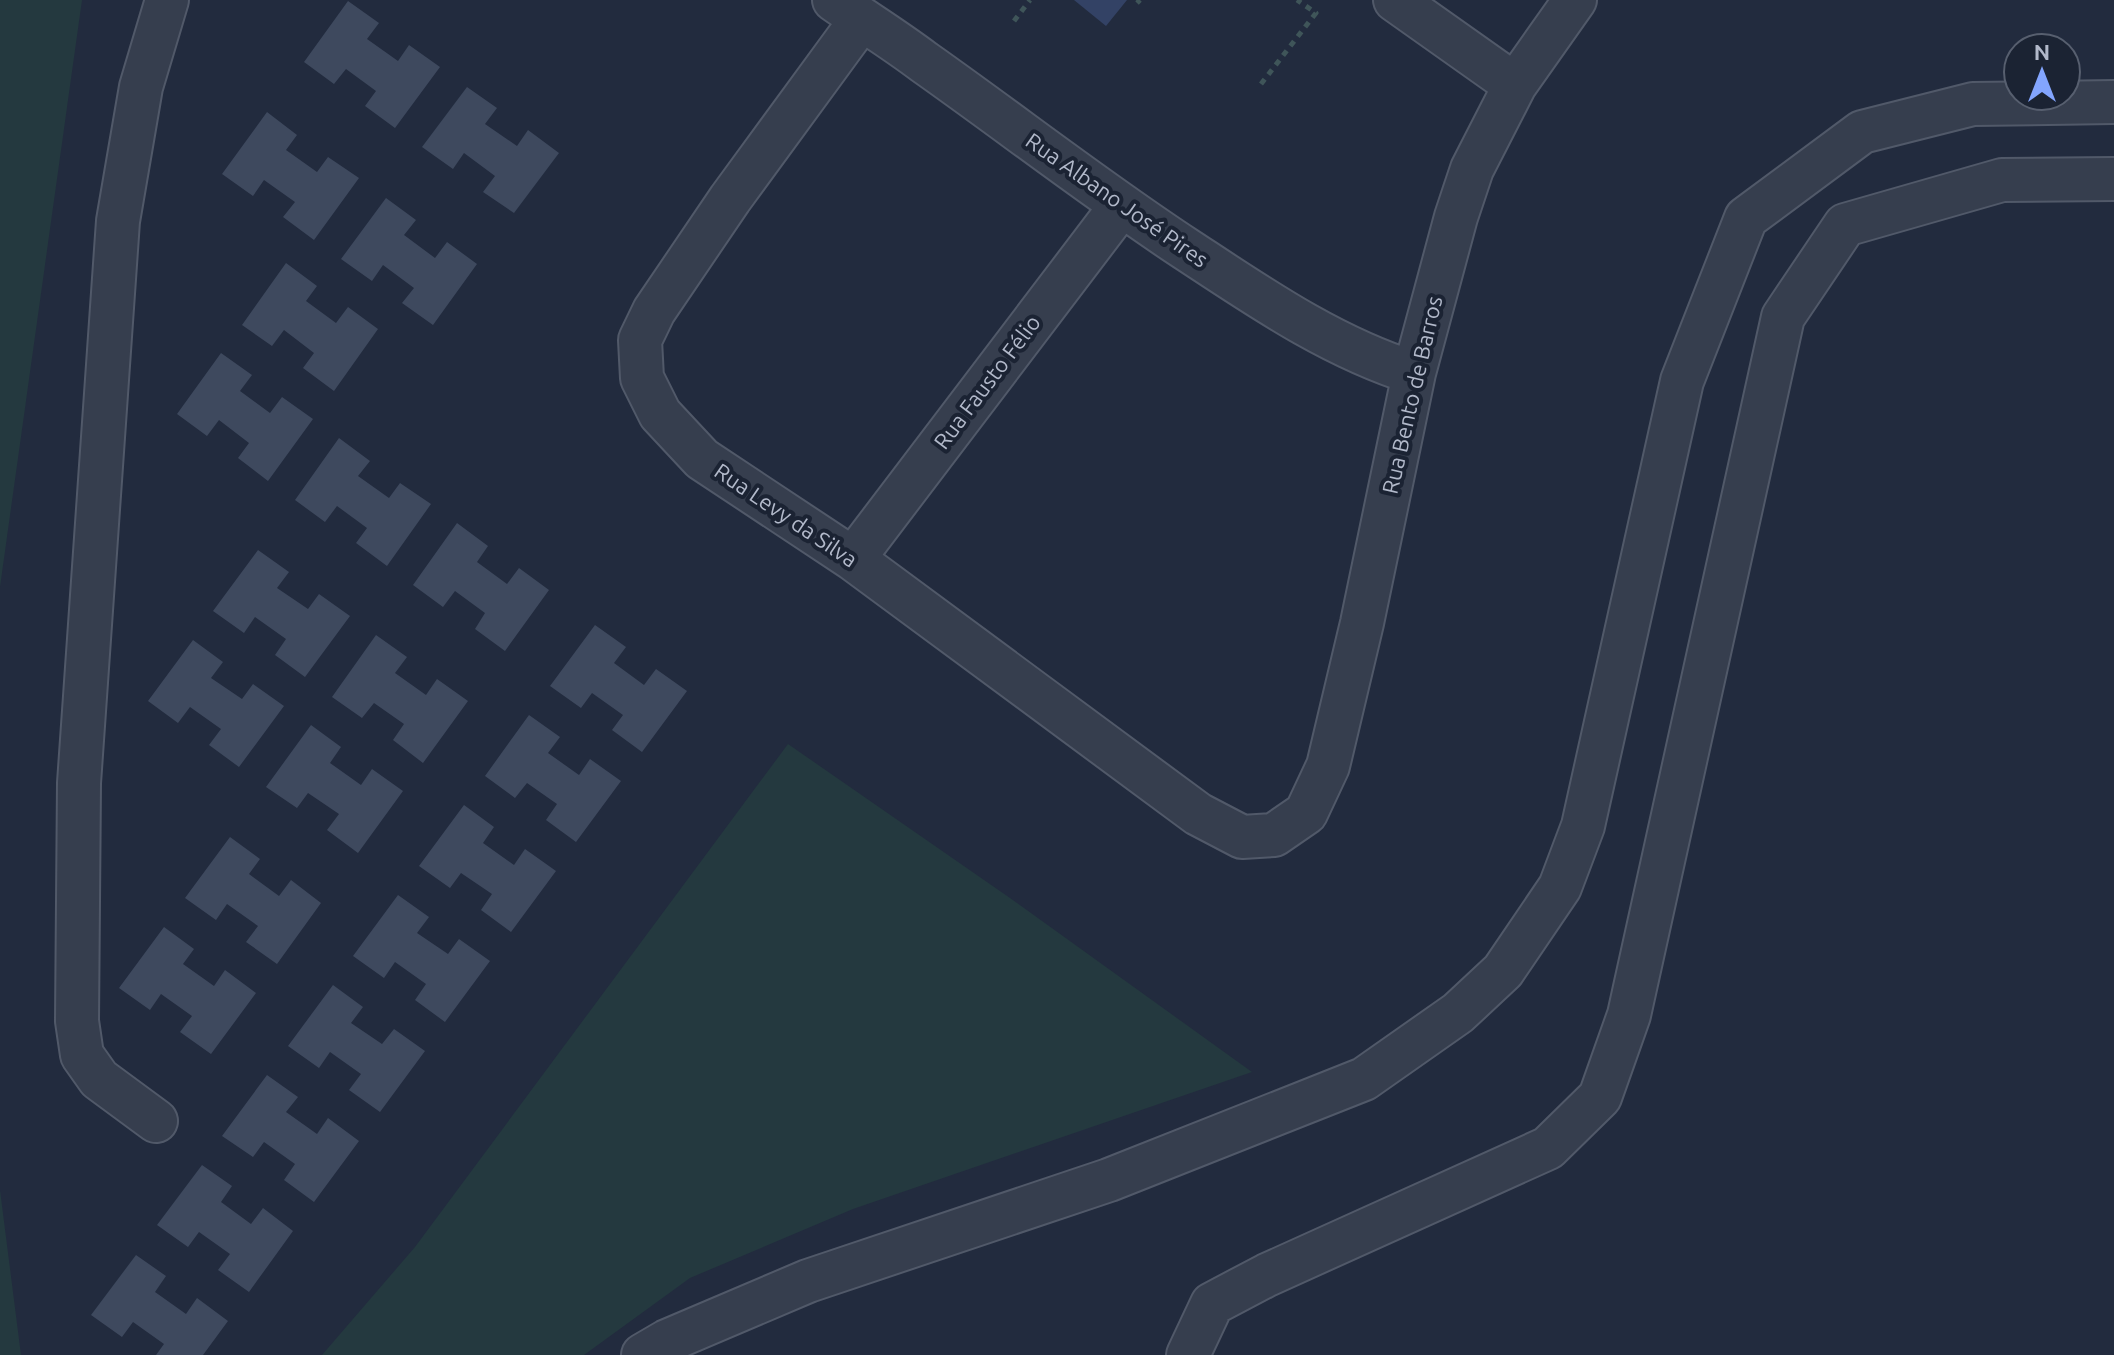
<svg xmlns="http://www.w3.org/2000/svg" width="2114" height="1355" viewBox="0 0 2114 1355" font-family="Ubuntu,sans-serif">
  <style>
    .green { fill: #24393f }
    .water { fill: #334265 }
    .building { fill: #3e495e }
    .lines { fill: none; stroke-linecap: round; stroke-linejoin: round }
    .minor-casing { stroke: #515969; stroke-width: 46 }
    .path { stroke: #3f5559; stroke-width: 5; stroke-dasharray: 6 6; stroke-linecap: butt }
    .minor { stroke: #363e4e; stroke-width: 42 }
    .labels { text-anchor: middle; stroke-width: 8; stroke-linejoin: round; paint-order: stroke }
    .street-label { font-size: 22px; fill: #b2b9ca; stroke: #1b2333 }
  </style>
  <rect width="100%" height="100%" fill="#222b3e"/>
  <path class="green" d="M 0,0 L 82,0 L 0,587 Z
    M 788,744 L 1010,898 L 1252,1072 L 853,1209 L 690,1278 L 584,1355 L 322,1355 L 415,1247 Z
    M 0,1190 L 21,1355 L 0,1355 Z"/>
  <path class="water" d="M 1074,0 L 1127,0 L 1106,26 Z"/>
  <path class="building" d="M 348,1 L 379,23 L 367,39 L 398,61 L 409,45 L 440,67 L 395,128 L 365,106 L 376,91 L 346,69 L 334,84 L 304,62 Z
    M 467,87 L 497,108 L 485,124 L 517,146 L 528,130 L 559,153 L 514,213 L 483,192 L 495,176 L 464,153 L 453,169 L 422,147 Z
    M 267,112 L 297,135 L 286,150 L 317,172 L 328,157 L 359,178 L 314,240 L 283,217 L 295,202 L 264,180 L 253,196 L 222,174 Z
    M 386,198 L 416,220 L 404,235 L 435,258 L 447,242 L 477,264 L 433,325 L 402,303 L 414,288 L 383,265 L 372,281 L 341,259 Z
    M 286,263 L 317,286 L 306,301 L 336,323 L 348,307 L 378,329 L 334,391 L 303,368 L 314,353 L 284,330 L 272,346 L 242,325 Z
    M 221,353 L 252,375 L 240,391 L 270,413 L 282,397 L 313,419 L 268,481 L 238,458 L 249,443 L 219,420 L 207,436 L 177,414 Z
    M 339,438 L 370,461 L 358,476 L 389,498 L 400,483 L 431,504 L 387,566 L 356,543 L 367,528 L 337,506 L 325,522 L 295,500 Z
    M 457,523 L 488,546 L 477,562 L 507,584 L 519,568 L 549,590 L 505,651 L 475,629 L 485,613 L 455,591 L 443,607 L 413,585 Z
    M 258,550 L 289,572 L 277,588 L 308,609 L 319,594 L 350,616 L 305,677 L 275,655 L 286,639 L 255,617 L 244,633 L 213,611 Z
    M 595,625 L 626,647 L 614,663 L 644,685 L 656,669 L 687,691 L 642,752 L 612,730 L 623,715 L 592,693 L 581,708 L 550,686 Z
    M 376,635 L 407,657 L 395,673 L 426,695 L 437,679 L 468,701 L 423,763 L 393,740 L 404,724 L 374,703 L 362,718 L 332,697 Z
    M 193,640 L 223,662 L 211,678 L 242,699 L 253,684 L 284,706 L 239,767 L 209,745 L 221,729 L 190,707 L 178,723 L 148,701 Z
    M 529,715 L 560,737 L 548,753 L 579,775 L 590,759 L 621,781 L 576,842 L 546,820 L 557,804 L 527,783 L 515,798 L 485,776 Z
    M 311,725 L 341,747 L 330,763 L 361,785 L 372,769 L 403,791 L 358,853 L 327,830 L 339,814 L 308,793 L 297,808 L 266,787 Z
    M 464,805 L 494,827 L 483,843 L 514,865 L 525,849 L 556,871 L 511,932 L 481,910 L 492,894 L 461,873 L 450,888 L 419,866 Z
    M 230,837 L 260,859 L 249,874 L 279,896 L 291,880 L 321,903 L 277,964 L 246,942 L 258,926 L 227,904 L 216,920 L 185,898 Z
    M 398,895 L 429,917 L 417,933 L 448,954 L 459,939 L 490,961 L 445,1022 L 415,1000 L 426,984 L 395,962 L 384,978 L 353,956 Z
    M 164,927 L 194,949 L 183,964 L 214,986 L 225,970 L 256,993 L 211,1054 L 180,1032 L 192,1016 L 161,994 L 150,1010 L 119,988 Z
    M 333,985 L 363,1007 L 351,1023 L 382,1044 L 394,1029 L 425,1051 L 380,1112 L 349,1090 L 361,1074 L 330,1052 L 319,1068 L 288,1046 Z
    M 267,1075 L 298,1097 L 286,1112 L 317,1134 L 328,1118 L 359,1141 L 314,1202 L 284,1180 L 295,1164 L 264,1142 L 253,1157 L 222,1136 Z
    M 202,1165 L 232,1186 L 221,1202 L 251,1224 L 263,1208 L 293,1231 L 249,1292 L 218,1270 L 230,1254 L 199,1232 L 188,1247 L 157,1225 Z
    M 136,1255 L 166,1276 L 155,1292 L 186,1314 L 197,1298 L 228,1321 L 203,1355 L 156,1355 L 164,1344 L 133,1322 L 122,1337 L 91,1315 Z"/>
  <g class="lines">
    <defs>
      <path id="minor" d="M 834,0 C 864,21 895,40 924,62 C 1012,124 1096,190 1186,249 C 1259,297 1331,347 1414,373
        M 1395,0 L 1515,85
        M 861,20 L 730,199 L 654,311 L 640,340 L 642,378 L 660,414 L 702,459 L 853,559 L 1198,814 L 1242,837 L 1274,835 L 1306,813 L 1328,766 L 1362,623 L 1414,373 L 1456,217 L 1472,169 L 1515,85 L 1575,0
        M 853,559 L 1121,206
        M 156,1121 L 99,1079 L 82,1055 L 77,1021 L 79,783 L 118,221 L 141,87 L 167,0
        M 643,1355 L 667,1341 L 808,1281 L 1109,1180 L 1364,1079 L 1458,1013 L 1503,971 L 1560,887 L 1583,826 L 1682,381 L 1746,218 L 1862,132 L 1973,104 L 2114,102
        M 1188,1355 L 1212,1304 L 1267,1275 L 1548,1148 L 1600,1097 L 1629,1015 L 1783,317 L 1845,225 L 2002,180 L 2114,179"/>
    </defs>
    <use href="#minor" class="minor-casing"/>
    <path class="path" d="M 1137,3 L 1140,0
      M 1014,21 L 1030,0
      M 1261,84 L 1316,13 L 1297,0"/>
    <use href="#minor" class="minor"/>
  </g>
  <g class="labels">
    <g class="street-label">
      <text transform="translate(1117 200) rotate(35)" y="8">Rua Albano José Pires</text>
      <text transform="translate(987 382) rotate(-53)" y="8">Rua Fausto Félio</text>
      <text transform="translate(1412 395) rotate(-77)" y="8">Rua Bento de Barros</text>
      <text transform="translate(786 515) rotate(34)" y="8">Rua Levy da Silva</text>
    </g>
  </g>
  <g transform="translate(2042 72)"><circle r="38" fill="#1b2333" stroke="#575f6f" stroke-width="2"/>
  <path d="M0-6L14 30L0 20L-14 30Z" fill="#83a5fe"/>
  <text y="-12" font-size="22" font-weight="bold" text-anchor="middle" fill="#b2b9ca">N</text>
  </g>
</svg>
